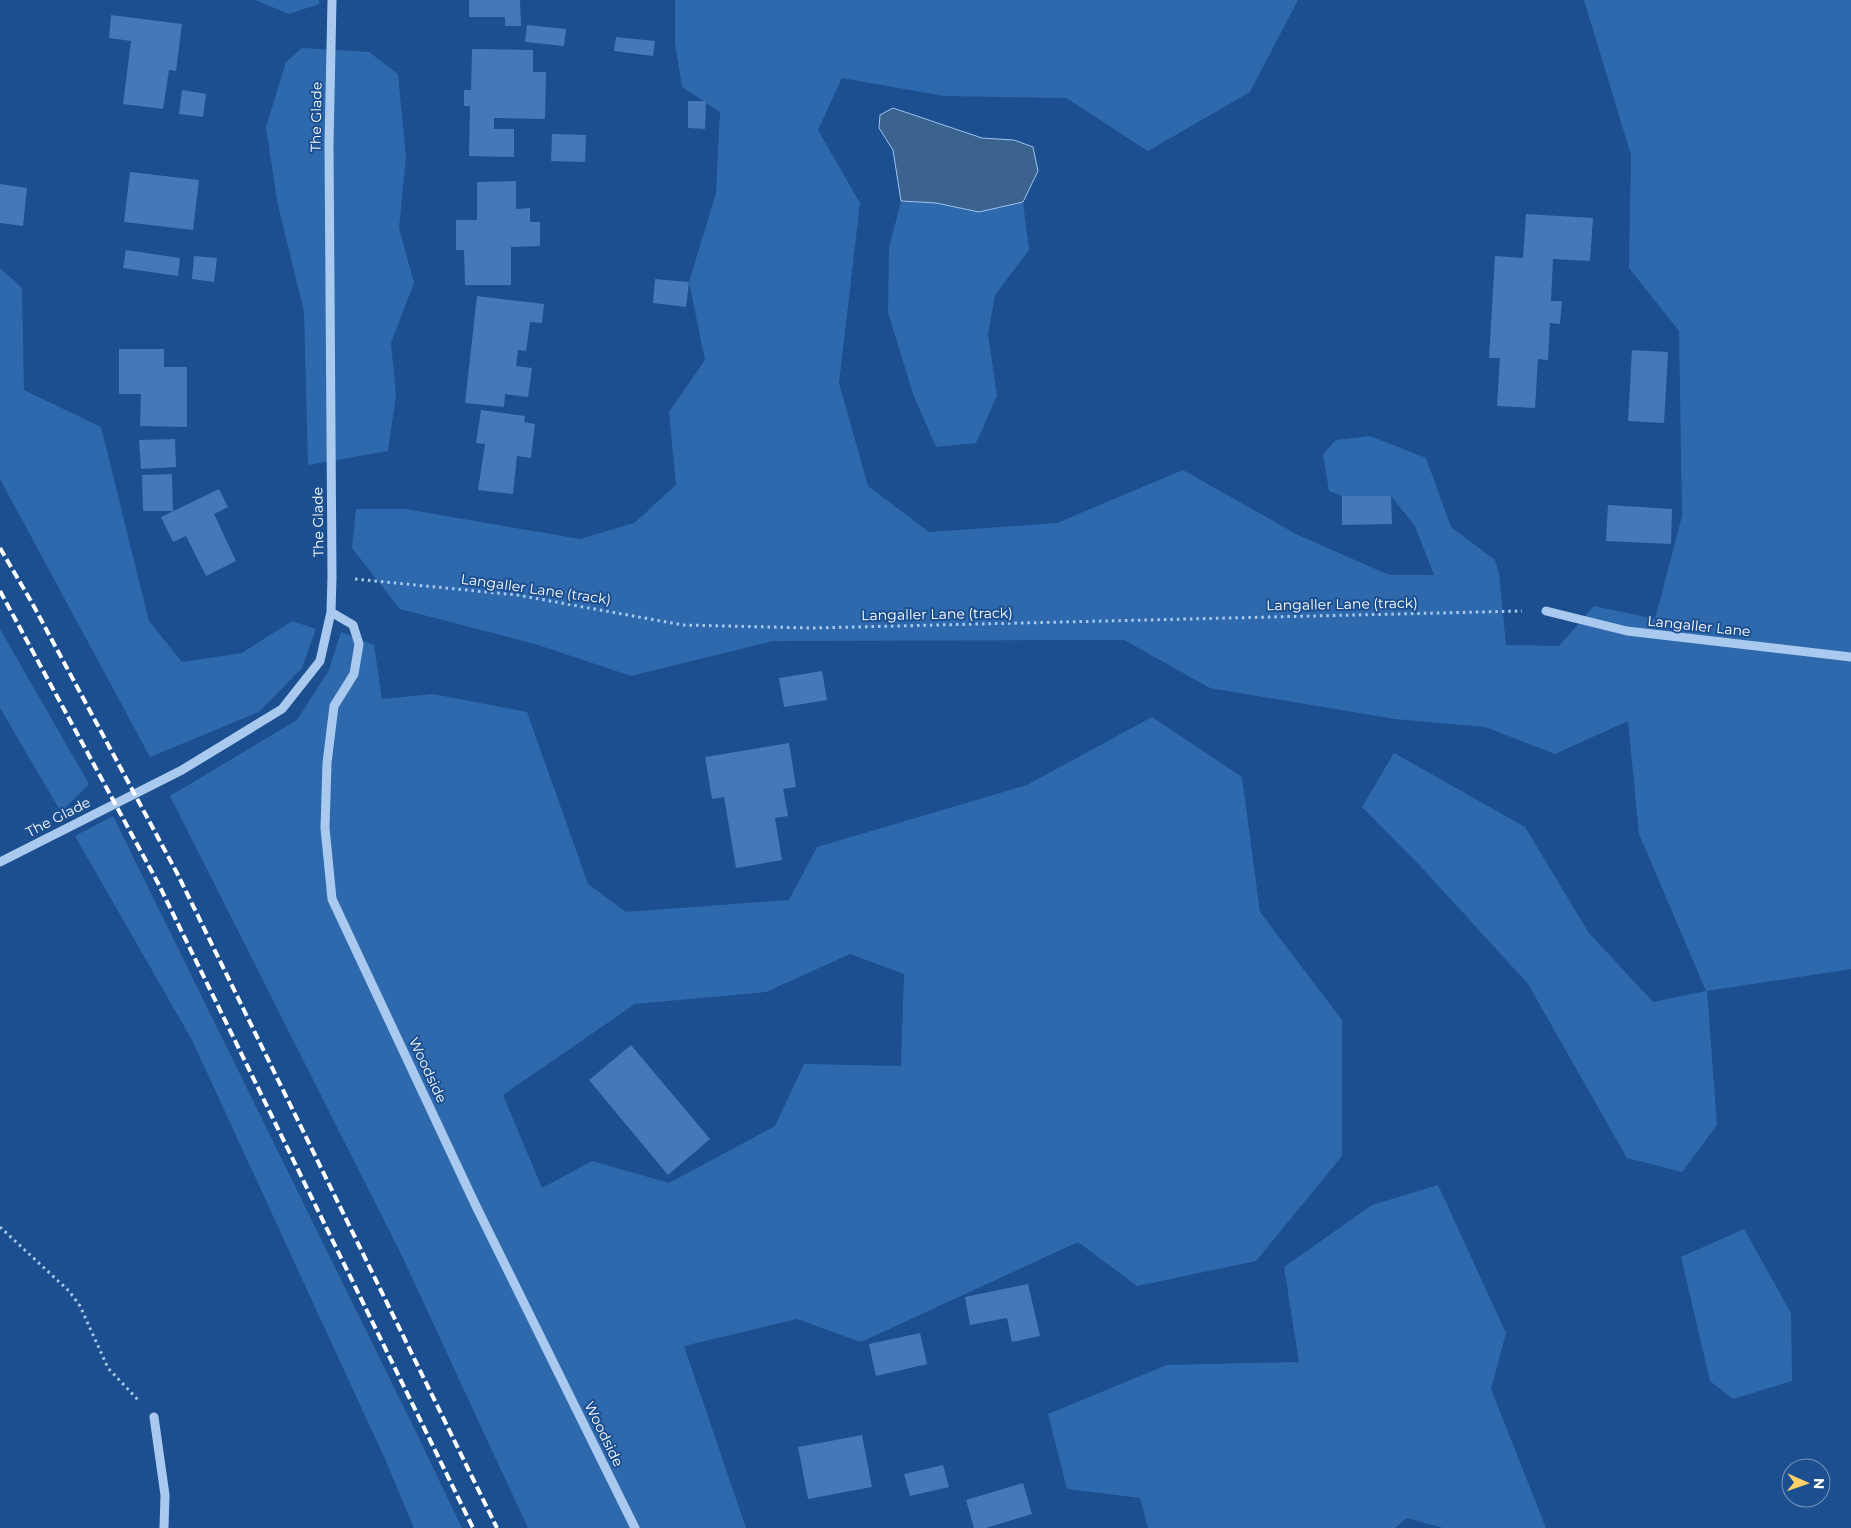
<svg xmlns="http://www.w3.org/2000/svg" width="1851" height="1528" viewBox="0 0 1851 1528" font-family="Montserrat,sans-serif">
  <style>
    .green { fill: #2e69ad; fill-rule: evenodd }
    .water { fill: #3c6290; stroke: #9cc4f0 }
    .building { fill: #4478b7 }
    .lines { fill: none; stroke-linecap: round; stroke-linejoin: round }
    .path { stroke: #a9c9ee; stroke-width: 3; stroke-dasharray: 2.5 4; stroke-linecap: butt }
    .minor { stroke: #a9c9ee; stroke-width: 9 }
    .rail { stroke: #fff; stroke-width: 4; stroke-dasharray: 9 4; stroke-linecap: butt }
    .labels { text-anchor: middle; stroke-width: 4; stroke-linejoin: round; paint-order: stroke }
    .street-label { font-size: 14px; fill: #fff; stroke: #1b4f8f }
  </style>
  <rect width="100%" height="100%" fill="#1b4f8f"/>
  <path class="green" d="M 255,0 L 319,0 L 319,4 L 289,14 Z
    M 675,0 L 1298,0 L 1250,92 L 1148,151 L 1066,98 L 944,96 L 842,78 L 818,130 L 860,203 L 839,383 L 868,486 L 929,532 L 1057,523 L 1183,470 L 1298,535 L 1389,575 L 1434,575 L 1415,526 L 1391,496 L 1342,496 L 1329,491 L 1323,454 L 1336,440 L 1370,436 L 1426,458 L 1451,527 L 1495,560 L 1499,574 L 1506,645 L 1559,646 L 1594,606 L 1655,619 L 1682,516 L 1679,331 L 1629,268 L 1631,155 L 1584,0 L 1851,0 L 1851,969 L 1707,991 L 1717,1125 L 1682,1172 L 1627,1158 L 1528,984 L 1424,870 L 1362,807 L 1394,753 L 1525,827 L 1589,933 L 1653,1002 L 1706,991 L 1639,834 L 1628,721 L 1555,754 L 1485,727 L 1395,719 L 1210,688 L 1124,640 L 773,641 L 631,676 L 535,644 L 400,609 L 352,548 L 356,509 L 405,509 L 580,539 L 634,523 L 676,485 L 669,412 L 705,360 L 689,282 L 716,193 L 720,112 L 682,87 L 675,43 Z
    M 302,48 L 369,52 L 398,74 L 406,157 L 399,228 L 414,283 L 391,343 L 396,396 L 388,451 L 308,465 L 304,312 L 277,201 L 266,127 L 286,62 Z
    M 901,201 L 936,203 L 979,212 L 1023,202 L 1029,250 L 995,295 L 988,334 L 997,396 L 976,443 L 936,447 L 913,394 L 888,312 L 889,248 Z
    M 0,268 L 22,288 L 24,390 L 101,427 L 149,621 L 182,662 L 242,653 L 292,621 L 316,629 L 302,668 L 259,712 L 150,757 L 0,479 Z
    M 0,629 L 89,784 L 61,812 L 0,708 Z
    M 341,632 L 374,645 L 382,699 L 433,694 L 527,712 L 588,884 L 626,912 L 789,900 L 817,847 L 1027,785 L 1152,717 L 1242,777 L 1260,912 L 1342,1020 L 1342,1156 L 1256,1261 L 1137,1286 L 1078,1242 L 861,1342 L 797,1319 L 684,1346 L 746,1528 L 528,1528 L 401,1254 L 170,796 L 297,720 L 329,670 ZM 850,954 L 904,974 L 901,1066 L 804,1064 L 775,1126 L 669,1183 L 592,1161 L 542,1188 L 503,1095 L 635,1004 L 766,992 Z
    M 113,816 L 415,1430 L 462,1528 L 414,1528 L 385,1459 L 192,1040 L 75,836 Z
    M 1438,1185 L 1506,1333 L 1491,1389 L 1546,1528 L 1443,1528 L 1407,1518 L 1395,1528 L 1148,1528 L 1140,1498 L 1067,1489 L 1048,1414 L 1167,1365 L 1299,1362 L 1284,1267 L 1372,1205 Z
    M 1744,1229 L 1791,1313 L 1792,1381 L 1733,1399 L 1710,1381 L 1681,1257 Z"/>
  <path class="water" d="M 893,108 L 982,138 L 1014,140 L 1033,147 L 1038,171 L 1023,202 L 979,212 L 936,203 L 901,201 L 893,150 L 879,128 L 880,115 Z"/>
  <path class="building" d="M 469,0 L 520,0 L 521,26 L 505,26 L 505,17 L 469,17 Z
    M 111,15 L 182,24 L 176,71 L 169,70 L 163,109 L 123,104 L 131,41 L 109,38 Z
    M 527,25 L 566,29 L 564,46 L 525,42 Z
    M 616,37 L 655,41 L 653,56 L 614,51 Z
    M 472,49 L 533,50 L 533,72 L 546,72 L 545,119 L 494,118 L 494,129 L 514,129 L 514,157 L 469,156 L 470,106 L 464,106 L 464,90 L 471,90 Z
    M 182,90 L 206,94 L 203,117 L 179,114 Z
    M 688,101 L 706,101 L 705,129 L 688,128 Z
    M 552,134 L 586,135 L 585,162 L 551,161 Z
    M 130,172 L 199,180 L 193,230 L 124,222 Z
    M 516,181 L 516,209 L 530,208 L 530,222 L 540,222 L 540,246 L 511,247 L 511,285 L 465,285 L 464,250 L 456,250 L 456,220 L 477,220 L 477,182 Z
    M 0,184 L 27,188 L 23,226 L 0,223 Z
    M 1526,214 L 1593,218 L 1590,261 L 1553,259 L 1551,301 L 1562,301 L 1560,324 L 1550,323 L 1548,360 L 1538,359 L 1535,408 L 1497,406 L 1500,358 L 1489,358 L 1495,256 L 1523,258 Z
    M 126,250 L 180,258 L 178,276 L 123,268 Z
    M 194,256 L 217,258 L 214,282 L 192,279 Z
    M 655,279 L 689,282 L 686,307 L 653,303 Z
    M 477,296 L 544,304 L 542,323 L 530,322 L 526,351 L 518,350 L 516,366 L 532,368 L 528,397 L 505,394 L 504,407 L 465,403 Z
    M 119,349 L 164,349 L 164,367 L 187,367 L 187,427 L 140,426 L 141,394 L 119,394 Z
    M 1632,350 L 1668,352 L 1664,423 L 1628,421 Z
    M 481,410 L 525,416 L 524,422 L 535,424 L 531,458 L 517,456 L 513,494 L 478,490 L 485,444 L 476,443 Z
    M 175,439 L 176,467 L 141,469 L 139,440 Z
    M 172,474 L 173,511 L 143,511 L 142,475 Z
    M 219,489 L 228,507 L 214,514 L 236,561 L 206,576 L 186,536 L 173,542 L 161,517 Z
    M 1342,496 L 1391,496 L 1392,524 L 1342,525 Z
    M 1608,505 L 1672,509 L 1671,544 L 1606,541 Z
    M 822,671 L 827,700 L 784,707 L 779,678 Z
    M 789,743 L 796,787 L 783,789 L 788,816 L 775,818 L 782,860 L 736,868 L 724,797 L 712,799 L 705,757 Z
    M 631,1045 L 710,1139 L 668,1175 L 589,1080 Z
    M 1028,1284 L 1040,1336 L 1012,1342 L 1007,1318 L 970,1325 L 965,1297 Z
    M 920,1333 L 927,1364 L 876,1376 L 869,1344 Z
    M 862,1435 L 872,1487 L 808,1499 L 798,1447 Z
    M 943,1465 L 949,1487 L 910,1496 L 904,1474 Z
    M 1023,1483 L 1032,1514 L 986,1528 L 974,1528 L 966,1500 Z"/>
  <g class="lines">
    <path class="path" d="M 355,579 L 517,595 L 683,625 L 812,628 L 1522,611
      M 0,1227 L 69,1291 L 80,1306 L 108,1368 L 139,1401"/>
    <path class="minor" d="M 1546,611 L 1627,631 L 1851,657
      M 331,612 L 353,625 L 359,644 L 354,674 L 334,706 L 327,763 L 325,828 L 332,899 L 475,1204 L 635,1528
      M 0,862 L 182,770 L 282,709 L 320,661 L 331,612 L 332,577 L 329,144 L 332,0
      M 154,1417 L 165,1495 L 164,1528"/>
    <path class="rail" d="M 0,548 L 31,601 L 177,873 L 497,1528
      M 0,591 L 158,883 L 473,1528"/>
  </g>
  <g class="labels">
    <g class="street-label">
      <text transform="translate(316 117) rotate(-89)" y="5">The Glade</text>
      <text transform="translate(318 522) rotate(-91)" y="5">The Glade</text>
      <text transform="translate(536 589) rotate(8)" y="5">Langaller Lane (track)</text>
      <text transform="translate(1342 604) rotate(-1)" y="5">Langaller Lane (track)</text>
      <text transform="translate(937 614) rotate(-1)" y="5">Langaller Lane (track)</text>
      <text transform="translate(1699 626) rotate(6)" y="5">Langaller Lane</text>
      <text transform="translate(58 817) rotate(-27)" y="5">The Glade</text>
      <text transform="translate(428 1070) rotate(65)" y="5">Woodside</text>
      <text transform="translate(604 1434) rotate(64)" y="5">Woodside</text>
    </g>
  </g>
  <g transform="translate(1806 1483) rotate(92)"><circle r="24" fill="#1b4f8f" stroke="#7695bc"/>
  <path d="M0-4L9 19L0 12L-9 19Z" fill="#ffd166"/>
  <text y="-8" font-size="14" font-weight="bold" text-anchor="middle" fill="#ffffff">N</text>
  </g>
</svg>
